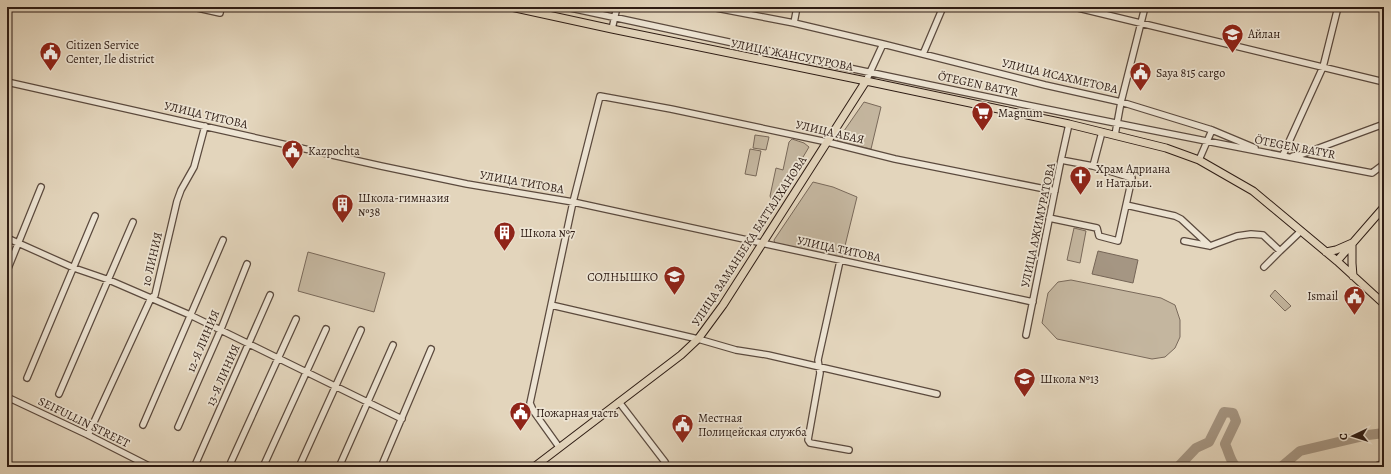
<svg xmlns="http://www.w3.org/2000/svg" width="1391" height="474" viewBox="0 0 1391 474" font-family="Alegreya,serif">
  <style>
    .green { fill: #c4b69f; stroke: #79695a }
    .water { fill: #a59683; stroke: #756557 }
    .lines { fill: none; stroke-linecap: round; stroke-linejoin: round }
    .river { stroke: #a59683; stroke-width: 10 }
    .minor-casing { stroke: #5b4a3e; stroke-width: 8 }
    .major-casing { stroke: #2e1c14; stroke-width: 9 }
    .minor { stroke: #ede4d3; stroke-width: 5.5 }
    .major { stroke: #e3d5bc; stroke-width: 7 }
    .labels { text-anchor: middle; stroke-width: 3.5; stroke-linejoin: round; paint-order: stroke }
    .poi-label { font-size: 12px; fill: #2e1c14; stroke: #ede4d3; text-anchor: start }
    .street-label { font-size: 12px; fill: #2e1c14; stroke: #ede4d3 }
  </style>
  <rect width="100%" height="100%" fill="#e3d5bc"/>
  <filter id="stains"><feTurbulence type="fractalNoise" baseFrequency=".005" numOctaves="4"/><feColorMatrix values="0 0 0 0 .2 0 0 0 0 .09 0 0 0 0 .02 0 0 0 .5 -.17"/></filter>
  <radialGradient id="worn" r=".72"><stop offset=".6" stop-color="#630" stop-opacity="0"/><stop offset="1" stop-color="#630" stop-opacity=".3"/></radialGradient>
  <path class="green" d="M 864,102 L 881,107 L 871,149 L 837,141 Z
    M 755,135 L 769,137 L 766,150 L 753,148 Z
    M 792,139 L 804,143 L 809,147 L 777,201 L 772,201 L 770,196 L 776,168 L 783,170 L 789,142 Z
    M 750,149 L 761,151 L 756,176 L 745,174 Z
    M 813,182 L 833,187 L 857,197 L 842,258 L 775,244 L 774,240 Z
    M 1074,228 L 1086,231 L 1080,263 L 1067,260 Z
    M 308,252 L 385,273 L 374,312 L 298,291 Z
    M 1071,280 L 1161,298 L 1175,305 L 1180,320 L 1180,337 L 1175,348 L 1165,357 L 1152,359 L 1057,339 L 1042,323 L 1048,293 L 1058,282 Z
    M 1275,290 L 1291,306 L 1285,311 L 1270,296 Z"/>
  <path class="water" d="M 1098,251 L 1138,260 L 1133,283 L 1092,274 Z"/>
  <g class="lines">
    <path class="river" d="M 1178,467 L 1196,448 L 1209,442 L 1224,412 L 1233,413 L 1236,421 L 1225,444 C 1229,452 1230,461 1236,467
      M 1281,467 L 1300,451 L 1368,435 L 1384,433"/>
    <defs>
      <path id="minor" d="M 193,7 L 220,13 L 221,7
        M 566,7 C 660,27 754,48 849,68 C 1023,105 1198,140 1372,173 L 1384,164
        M 711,7 L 794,23 L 883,44
        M 1074,7 L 1384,82
        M 794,23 L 797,7
        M 612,29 L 617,7
        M 923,54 L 943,7
        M 866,81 L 883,44 L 1045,85 L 1121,102 L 1145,7
        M 7,82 L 381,166 L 467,184 L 573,202 L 1033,302
        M 1115,135 L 1121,102 L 1212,130 L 1255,148
        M 1283,155 L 1323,67 L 1338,7
        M 1293,156 L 1300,155 L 1384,124
        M 1061,160 L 1069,124
        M 1199,160 L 1212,130
        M 1093,166 L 1132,178 L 1126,205 L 1175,216 L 1181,219 L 1210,246
        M 1049,218 L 1097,228 L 1099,236 L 1118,241 L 1126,205
        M 7,238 L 74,268 L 109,280 L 190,315 L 402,419
        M 1184,241 L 1210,246 L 1237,236 L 1251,234 L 1263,235 L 1280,251 L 1301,231
        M 840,261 L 818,360 L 820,373 L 808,440 L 810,443 L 849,450
        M 1264,267 L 1280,251
        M 7,271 L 41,187
        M 551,305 L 530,403 L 534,412 L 559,447
        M 1026,335 L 1061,160 L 1093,166 L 1102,132
        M 27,378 L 95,216
        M 59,394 L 133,222
        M 937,394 L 768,355 L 736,350 L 698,339 L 551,305 L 573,202 L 600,96 L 671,109 L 827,142 L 895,159 L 1055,191
        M 7,397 L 88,435 L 151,467
        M 619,402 L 665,462
        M 143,425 L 223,240
        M 178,427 L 221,329 L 247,264
        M 88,435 L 151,298 L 155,295 L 177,201 L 181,190 L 194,167 L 205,126
        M 231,462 L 296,319
        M 196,463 L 270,295
        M 263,467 L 326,329
        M 299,467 L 361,330
        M 339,467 L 393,345
        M 381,467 L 431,349
        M 1374,467 L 1384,463"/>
      <path id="major" d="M 511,7 L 612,29 L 866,81 L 1069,124 L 1166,148 L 1199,160 L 1253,191 L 1337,261 L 1384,304
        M 1326,252 L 1336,250 L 1352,243 L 1352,263 L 1353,276
        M 1337,261 L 1384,207
        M 534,467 L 681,355 L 698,339 L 723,305 L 866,81"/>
    </defs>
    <use href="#minor" class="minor-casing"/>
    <use href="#major" class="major-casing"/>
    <use href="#minor" class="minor"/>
    <use href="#major" class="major"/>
  </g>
  <defs>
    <symbol id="school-pin" viewBox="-11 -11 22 30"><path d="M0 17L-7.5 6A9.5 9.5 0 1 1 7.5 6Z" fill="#8f2418" stroke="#ede4d3"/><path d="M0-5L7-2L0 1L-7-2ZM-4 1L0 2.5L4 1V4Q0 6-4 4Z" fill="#fff"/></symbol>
    <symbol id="civic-pin" viewBox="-11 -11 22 30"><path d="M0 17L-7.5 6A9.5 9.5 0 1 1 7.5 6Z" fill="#8f2418" stroke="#ede4d3"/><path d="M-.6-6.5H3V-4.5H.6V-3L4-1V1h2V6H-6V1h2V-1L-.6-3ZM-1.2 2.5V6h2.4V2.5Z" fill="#fff"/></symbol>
    <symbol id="supermarket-pin" viewBox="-11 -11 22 30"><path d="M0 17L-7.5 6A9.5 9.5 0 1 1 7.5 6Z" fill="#8f2418" stroke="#ede4d3"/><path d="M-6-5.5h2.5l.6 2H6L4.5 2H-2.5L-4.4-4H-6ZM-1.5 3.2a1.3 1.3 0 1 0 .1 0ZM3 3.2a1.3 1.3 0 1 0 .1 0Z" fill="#fff"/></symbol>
    <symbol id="church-pin" viewBox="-11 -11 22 30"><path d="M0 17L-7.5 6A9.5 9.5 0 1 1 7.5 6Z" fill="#8f2418" stroke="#ede4d3"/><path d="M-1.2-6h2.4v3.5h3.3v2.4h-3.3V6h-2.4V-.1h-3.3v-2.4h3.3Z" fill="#fff"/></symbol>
    <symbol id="building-pin" viewBox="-11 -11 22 30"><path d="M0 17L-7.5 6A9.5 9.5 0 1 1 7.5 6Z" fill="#8f2418" stroke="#ede4d3"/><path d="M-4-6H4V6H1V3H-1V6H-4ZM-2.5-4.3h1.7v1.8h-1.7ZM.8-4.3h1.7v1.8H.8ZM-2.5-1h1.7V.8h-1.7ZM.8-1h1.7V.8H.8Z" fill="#fff"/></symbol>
  </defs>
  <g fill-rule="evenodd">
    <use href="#school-pin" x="1220" y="22" width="25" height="34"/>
    <use href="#civic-pin" x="38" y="40" width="25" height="34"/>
    <use href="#civic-pin" x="1128" y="60" width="25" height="34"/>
    <use href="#supermarket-pin" x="970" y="100" width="25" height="34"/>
    <use href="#civic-pin" x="280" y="138" width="25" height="34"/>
    <use href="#church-pin" x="1068" y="164" width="25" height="34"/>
    <use href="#building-pin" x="330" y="192" width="25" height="34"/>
    <use href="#building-pin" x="492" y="220" width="25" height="34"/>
    <use href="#school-pin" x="662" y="264" width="25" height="34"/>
    <use href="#civic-pin" x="1342" y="284" width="25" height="34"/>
    <use href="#school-pin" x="1012" y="366" width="25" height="34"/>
    <use href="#civic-pin" x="508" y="400" width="25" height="34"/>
    <use href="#civic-pin" x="670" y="412" width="25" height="34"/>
  </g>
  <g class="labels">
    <g class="poi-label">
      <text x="1248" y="38">Айлан</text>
      <text x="66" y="49">Citizen Service<tspan x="66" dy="14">Center, Ile district</tspan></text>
      <text x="1156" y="77">Saya 815 cargo</text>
      <text x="998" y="117">Magnum</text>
      <text x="308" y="155">Kazpochta</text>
      <text x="1096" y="173">Храм Адриана<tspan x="1096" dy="14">и Натальи.</tspan></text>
      <text x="358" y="202">Школа-гимназия<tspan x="358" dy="14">№38</tspan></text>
      <text x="520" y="237">Школа №7</text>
      <text x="658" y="281" text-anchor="end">СОЛНЫШКО</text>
      <text x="1338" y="300" text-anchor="end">Ismail</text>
      <text x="1040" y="383">Школа №13</text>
      <text x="536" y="417">Пожарная часть</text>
      <text x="698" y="422">Местная<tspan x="698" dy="14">Полицейская служба</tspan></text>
    </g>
    <g class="street-label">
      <text transform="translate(792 55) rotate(11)" y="4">УЛИЦА ЖАНСУГУРОВА</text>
      <text transform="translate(1060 76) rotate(13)" y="4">УЛИЦА ИСАХМЕТОВА</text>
      <text transform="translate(978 84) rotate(12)" y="4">ÖTEGEN BATYR</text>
      <text transform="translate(206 115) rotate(13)" y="4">УЛИЦА ТИТОВА</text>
      <text transform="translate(830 132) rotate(13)" y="4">УЛИЦА АБАЯ</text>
      <text transform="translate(1295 147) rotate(11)" y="4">ÖTEGEN BATYR</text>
      <text transform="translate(522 182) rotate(10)" y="4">УЛИЦА ТИТОВА</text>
      <text transform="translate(1038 225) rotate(-78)" y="4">УЛИЦА АЖИМУРАТОВА</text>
      <text transform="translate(749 241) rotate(-57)" y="4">УЛИЦА ЗАМАНБЕКА БАТТАЛХАНОВА</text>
      <text transform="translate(839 249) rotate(12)" y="4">УЛИЦА ТИТОВА</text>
      <text transform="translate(152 259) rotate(-77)" y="4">10 ЛИНИЯ</text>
      <text transform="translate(203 341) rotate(-67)" y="4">12-Я ЛИНИЯ</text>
      <text transform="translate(223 375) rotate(-66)" y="4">13-Я ЛИНИЯ</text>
      <text transform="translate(84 422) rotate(26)" y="4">SEIFULLIN STREET</text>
    </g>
  </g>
  <rect width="1391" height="474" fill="none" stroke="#e3d5bc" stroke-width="24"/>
  <rect x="8" y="8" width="1375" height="458" fill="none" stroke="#2e1c14" stroke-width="2"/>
  <rect x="12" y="12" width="1367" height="450" fill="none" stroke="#2e1c14"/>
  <g transform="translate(1353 436) rotate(266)" stroke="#ede4d3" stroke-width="3" paint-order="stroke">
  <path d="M0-3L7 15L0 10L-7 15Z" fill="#2e1c14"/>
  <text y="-6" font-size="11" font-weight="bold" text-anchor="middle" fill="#2e1c14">С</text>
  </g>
  <rect width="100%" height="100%" filter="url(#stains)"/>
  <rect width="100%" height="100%" fill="url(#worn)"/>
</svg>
